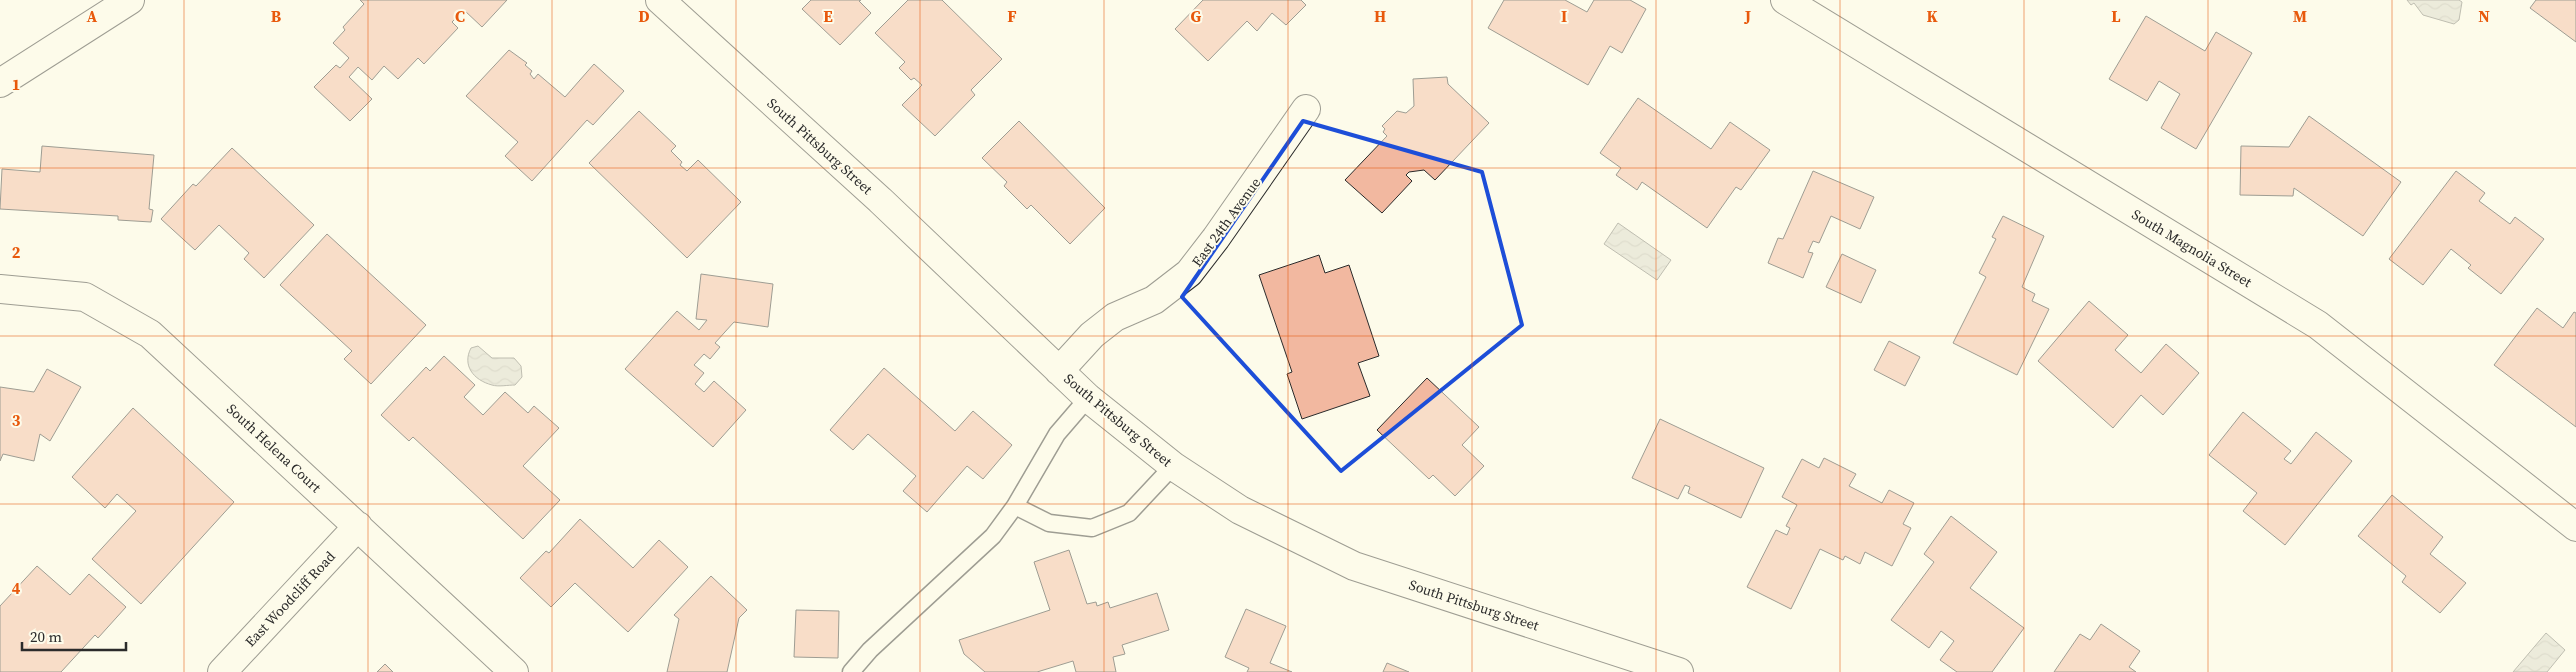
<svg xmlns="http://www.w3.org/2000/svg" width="2576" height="672" viewBox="0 0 2576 672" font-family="'Source Serif 4',serif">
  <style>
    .water { fill: url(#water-waves); stroke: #74746e }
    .building { fill: #f2b8a0; stroke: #2b2b2b }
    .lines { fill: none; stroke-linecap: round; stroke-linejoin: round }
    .service-casing { stroke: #2b2b2b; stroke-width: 19 }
    .minor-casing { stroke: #2b2b2b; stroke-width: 30 }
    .tertiary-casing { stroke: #2b2b2b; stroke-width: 30 }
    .service { stroke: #fdfbea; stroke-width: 16 }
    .minor { stroke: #fdfbea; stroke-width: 28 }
    .tertiary { stroke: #fdfbea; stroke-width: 28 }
    .marked { fill: none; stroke: #1d4ed8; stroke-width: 4; stroke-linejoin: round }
    .grid { fill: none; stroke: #e8590c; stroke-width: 1; stroke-opacity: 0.55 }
    .labels { text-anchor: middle; stroke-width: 4; stroke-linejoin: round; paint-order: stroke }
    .street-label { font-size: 14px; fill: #2b2b2b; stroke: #fdfbea }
    .grid-label { font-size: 16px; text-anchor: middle; font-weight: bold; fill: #e8590c; stroke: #fdfbea; stroke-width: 4; stroke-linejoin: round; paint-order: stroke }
  </style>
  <defs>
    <pattern id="water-waves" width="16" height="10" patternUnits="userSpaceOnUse" patternTransform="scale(1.25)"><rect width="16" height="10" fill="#d8d7c9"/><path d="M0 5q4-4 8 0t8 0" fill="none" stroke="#bab9ad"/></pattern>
  </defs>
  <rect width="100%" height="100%" fill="#fdfbea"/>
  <path class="water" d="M 2407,0 L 2459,0 L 2462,2 L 2459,20 L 2454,24 L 2423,15 L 2414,3 L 2411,5 Z
    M 1618,223 L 1671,260 L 1657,280 L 1604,244 Z
    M 478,346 L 492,358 L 514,358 L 521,366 L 522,377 L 515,385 C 508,385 498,387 492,385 C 473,380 462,365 471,348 Z
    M 2546,633 L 2565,650 L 2547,672 L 2513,672 Z"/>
  <path class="building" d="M 360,0 L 507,0 L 482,27 L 464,10 L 452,22 L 458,28 L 424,64 L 418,58 L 398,79 L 384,66 L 372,80 L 358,67 L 349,77 L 372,99 L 350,121 L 314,87 L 336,65 L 340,68 L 349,58 L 333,43 L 345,30 L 343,27 L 364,4 Z
    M 811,0 L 861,0 L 859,1 L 871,13 L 840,45 L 802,9 Z
    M 908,0 L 942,0 L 1002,59 L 971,90 L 975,95 L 935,136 L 902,105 L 922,85 L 914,78 L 911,80 L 899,68 L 905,62 L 875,33 Z
    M 1203,0 L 1301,0 L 1306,5 L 1286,25 L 1272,13 L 1257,31 L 1247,21 L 1208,61 L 1175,29 Z
    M 1504,0 L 1565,0 L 1587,12 L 1594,0 L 1630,0 L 1646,9 L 1622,53 L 1610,46 L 1588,85 L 1488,28 Z
    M 2536,0 L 2576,0 L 2576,42 L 2530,8 Z
    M 2146,16 L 2205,51 L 2216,32 L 2252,53 L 2196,149 L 2161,128 L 2180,94 L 2159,81 L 2147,101 L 2109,79 Z
    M 509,50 L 527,63 L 525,65 L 532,71 L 530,74 L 534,79 L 538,74 L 565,97 L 594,64 L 624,91 L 593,125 L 587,120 L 532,181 L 505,156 L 518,142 L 466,96 Z
    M 1447,77 L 1448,84 L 1489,123 L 1435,180 L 1424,170 L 1409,172 L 1406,175 L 1412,181 L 1382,213 L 1345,180 L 1387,136 L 1383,132 L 1385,129 L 1382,126 L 1397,111 L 1406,113 L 1414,106 L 1413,79 Z
    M 1638,98 L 1711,149 L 1730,122 L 1770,150 L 1741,190 L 1736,187 L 1707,228 L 1642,182 L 1637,190 L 1616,175 L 1621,168 L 1600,153 Z
    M 639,111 L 676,146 L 671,151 L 682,162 L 680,165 L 687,171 L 698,160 L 741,202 L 687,258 L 589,163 Z
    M 2309,116 L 2401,182 L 2363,236 L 2294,188 L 2293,196 L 2240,195 L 2241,146 L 2289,147 Z
    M 1019,121 L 1105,208 L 1070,244 L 1031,205 L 1027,209 L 1004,186 L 1007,182 L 982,158 Z
    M 42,146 L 154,155 L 149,209 L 153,210 L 151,222 L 118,220 L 118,216 L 0,209 L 2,169 L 40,172 Z
    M 232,148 L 314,225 L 264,278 L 244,259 L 249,253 L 219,225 L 195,250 L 161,219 L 193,184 L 196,186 Z
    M 1813,171 L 1874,197 L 1860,229 L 1831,216 L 1819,243 L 1813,241 L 1808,252 L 1813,253 L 1803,278 L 1768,263 L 1778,238 L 1783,239 Z
    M 2456,171 L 2485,193 L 2479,201 L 2510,224 L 2515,217 L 2544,239 L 2501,294 L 2468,268 L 2471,265 L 2451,249 L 2423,285 L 2389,259 Z
    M 2003,216 L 2044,236 L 2022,287 L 2035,294 L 2032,301 L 2049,309 L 2017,375 L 1953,343 L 1986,277 L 1979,273 L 1996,239 L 1992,237 Z
    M 327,234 L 426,325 L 371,384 L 344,359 L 352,351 L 280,285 Z
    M 1842,254 L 1876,270 L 1861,303 L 1826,287 Z
    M 1319,255 L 1325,273 L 1349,265 L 1379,356 L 1358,363 L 1370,396 L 1302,419 L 1287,374 L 1292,372 L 1259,275 Z
    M 701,274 L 773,284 L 768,327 L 734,322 L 715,343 L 720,347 L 710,359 L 704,354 L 694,365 L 704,373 L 695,384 L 704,392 L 714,381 L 746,410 L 713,447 L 625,369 L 677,311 L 699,330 L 707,320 L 696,319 Z
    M 2089,301 L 2128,335 L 2115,350 L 2141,373 L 2166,344 L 2199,373 L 2163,415 L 2141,395 L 2113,428 L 2038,361 Z
    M 2537,308 L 2563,328 L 2574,312 L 2576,313 L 2576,427 L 2494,365 Z
    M 1889,341 L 1920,357 L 1905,386 L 1874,370 Z
    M 444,356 L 475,385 L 464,397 L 483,415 L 505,392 L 528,413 L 534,406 L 559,428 L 523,466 L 560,500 L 523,539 L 413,437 L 409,441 L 381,415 L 426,367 L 430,371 Z
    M 884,368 L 955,431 L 973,411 L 1012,445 L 983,479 L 967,466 L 927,512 L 903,491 L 916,476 L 868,434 L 853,450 L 830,430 Z
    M 47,369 L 81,387 L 50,441 L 40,434 L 34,461 L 3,454 L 0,461 L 0,387 L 34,392 Z
    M 1427,378 L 1479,427 L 1462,445 L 1484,466 L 1455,496 L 1433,475 L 1429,479 L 1377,430 Z
    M 133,408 L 234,502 L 141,604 L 92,559 L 136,511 L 117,494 L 105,508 L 72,477 Z
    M 2243,412 L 2291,451 L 2284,459 L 2291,464 L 2316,432 L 2352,461 L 2285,545 L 2243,511 L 2257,493 L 2209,455 Z
    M 1660,419 L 1764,468 L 1741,518 L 1688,493 L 1690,487 L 1685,485 L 1678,499 L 1632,478 Z
    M 1824,458 L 1856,474 L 1849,486 L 1882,503 L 1889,490 L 1914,503 L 1903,524 L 1911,528 L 1892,566 L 1865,552 L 1860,564 L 1845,556 L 1843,560 L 1820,549 L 1791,609 L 1747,587 L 1776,530 L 1787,535 L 1790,528 L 1786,526 L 1797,505 L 1782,497 L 1802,459 L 1819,468 Z
    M 2392,495 L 2443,537 L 2430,554 L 2466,583 L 2440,613 L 2402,582 L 2406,576 L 2358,536 Z
    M 1951,516 L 1997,552 L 1970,588 L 2024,628 L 1992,672 L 1957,672 L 1940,660 L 1954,641 L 1941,631 L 1929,648 L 1891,620 L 1934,562 L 1924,554 Z
    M 580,519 L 633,568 L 659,540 L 688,567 L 628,632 L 575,583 L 551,607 L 520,578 L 546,551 L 549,553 Z
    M 1069,550 L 1087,604 L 1096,602 L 1097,606 L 1108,602 L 1110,608 L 1157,593 L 1169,630 L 1122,645 L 1125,654 L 1113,657 L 1116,672 L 1076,672 L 1073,661 L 1037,672 L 985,672 L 964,654 L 959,640 L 1050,610 L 1034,562 Z
    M 37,566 L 70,595 L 89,574 L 126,607 L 98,638 L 95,635 L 61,672 L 0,672 L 0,606 Z
    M 711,576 L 747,610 L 739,618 L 727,672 L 667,672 L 679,619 L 674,615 Z
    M 1246,609 L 1286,626 L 1270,663 L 1292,672 L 1247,672 L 1249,668 L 1225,657 Z
    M 796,610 L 839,611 L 838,658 L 794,657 Z
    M 2101,624 L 2140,651 L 2129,667 L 2136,672 L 2054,672 L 2080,634 L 2090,640 Z
    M 1387,663 L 1409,672 L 1383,672 Z
    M 385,664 L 393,672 L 377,672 Z"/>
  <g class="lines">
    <defs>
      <path id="service" d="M 1015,506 L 1049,523 L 1092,528 L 1129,513 L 1173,466
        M 851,672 L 870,650 L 993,536 L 1015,506 L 1057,434 L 1088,398"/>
      <path id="minor" d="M 660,0 L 880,200 L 1088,398 L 1173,466 L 1240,510 L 1354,566 L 1679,672
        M 1785,0 L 2318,325 L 2576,527
        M 0,289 L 85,297 L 150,334 L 514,672
        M 1059,371 L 1092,335 L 1115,317 L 1154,300 L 1189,273 L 1216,238 L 1306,109
        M 222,672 L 358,526"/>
      <path id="tertiary" d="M 0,83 L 130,0"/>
    </defs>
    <use href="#service" class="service-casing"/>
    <use href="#minor" class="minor-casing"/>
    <use href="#tertiary" class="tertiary-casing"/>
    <use href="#service" class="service"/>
    <use href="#minor" class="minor"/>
    <use href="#tertiary" class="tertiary"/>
  </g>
  <path d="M0 0H2576V672H0ZM 1303,121 L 1482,172 L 1522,325 L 1341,471 L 1182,297 Z" fill="#fdfbea" fill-opacity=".55" fill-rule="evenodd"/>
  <path class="marked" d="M 1303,121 L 1482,172 L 1522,325 L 1341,471 L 1182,297 Z"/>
  <path class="grid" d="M 184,0 L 184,672M 368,0 L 368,672M 552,0 L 552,672M 736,0 L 736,672M 920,0 L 920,672M 1104,0 L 1104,672M 1288,0 L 1288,672M 1472,0 L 1472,672M 1656,0 L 1656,672M 1840,0 L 1840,672M 2024,0 L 2024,672M 2208,0 L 2208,672M 2392,0 L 2392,672M 0,168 L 2576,168M 0,336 L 2576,336M 0,504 L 2576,504"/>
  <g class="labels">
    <g class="street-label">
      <text transform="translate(820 146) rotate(42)" y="5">South Pittsburg Street</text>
      <text transform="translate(1226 222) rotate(-54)" y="5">East 24th Avenue</text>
      <text transform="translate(2192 248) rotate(31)" y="5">South Magnolia Street</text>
      <text transform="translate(1118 420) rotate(40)" y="5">South Pittsburg Street</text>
      <text transform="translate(274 448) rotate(43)" y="5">South Helena Court</text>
      <text transform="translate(290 599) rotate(-47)" y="5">East Woodcliff Road</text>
      <text transform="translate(1474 605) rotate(18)" y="5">South Pittsburg Street</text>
    </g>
  </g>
  <g class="grid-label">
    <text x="92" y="22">A</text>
    <text x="276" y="22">B</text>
    <text x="460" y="22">C</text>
    <text x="644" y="22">D</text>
    <text x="828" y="22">E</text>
    <text x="1012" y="22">F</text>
    <text x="1196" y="22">G</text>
    <text x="1380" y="22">H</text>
    <text x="1564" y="22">I</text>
    <text x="1748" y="22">J</text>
    <text x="1932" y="22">K</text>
    <text x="2116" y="22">L</text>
    <text x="2300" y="22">M</text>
    <text x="2484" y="22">N</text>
    <text x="16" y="90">1</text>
    <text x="16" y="258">2</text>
    <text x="16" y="426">3</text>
    <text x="16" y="594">4</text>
  </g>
  <path d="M22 642v8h104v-8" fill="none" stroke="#2b2b2b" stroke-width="2.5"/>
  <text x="30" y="642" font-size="15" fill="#2b2b2b" stroke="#fdfbea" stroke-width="4" paint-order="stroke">20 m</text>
</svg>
